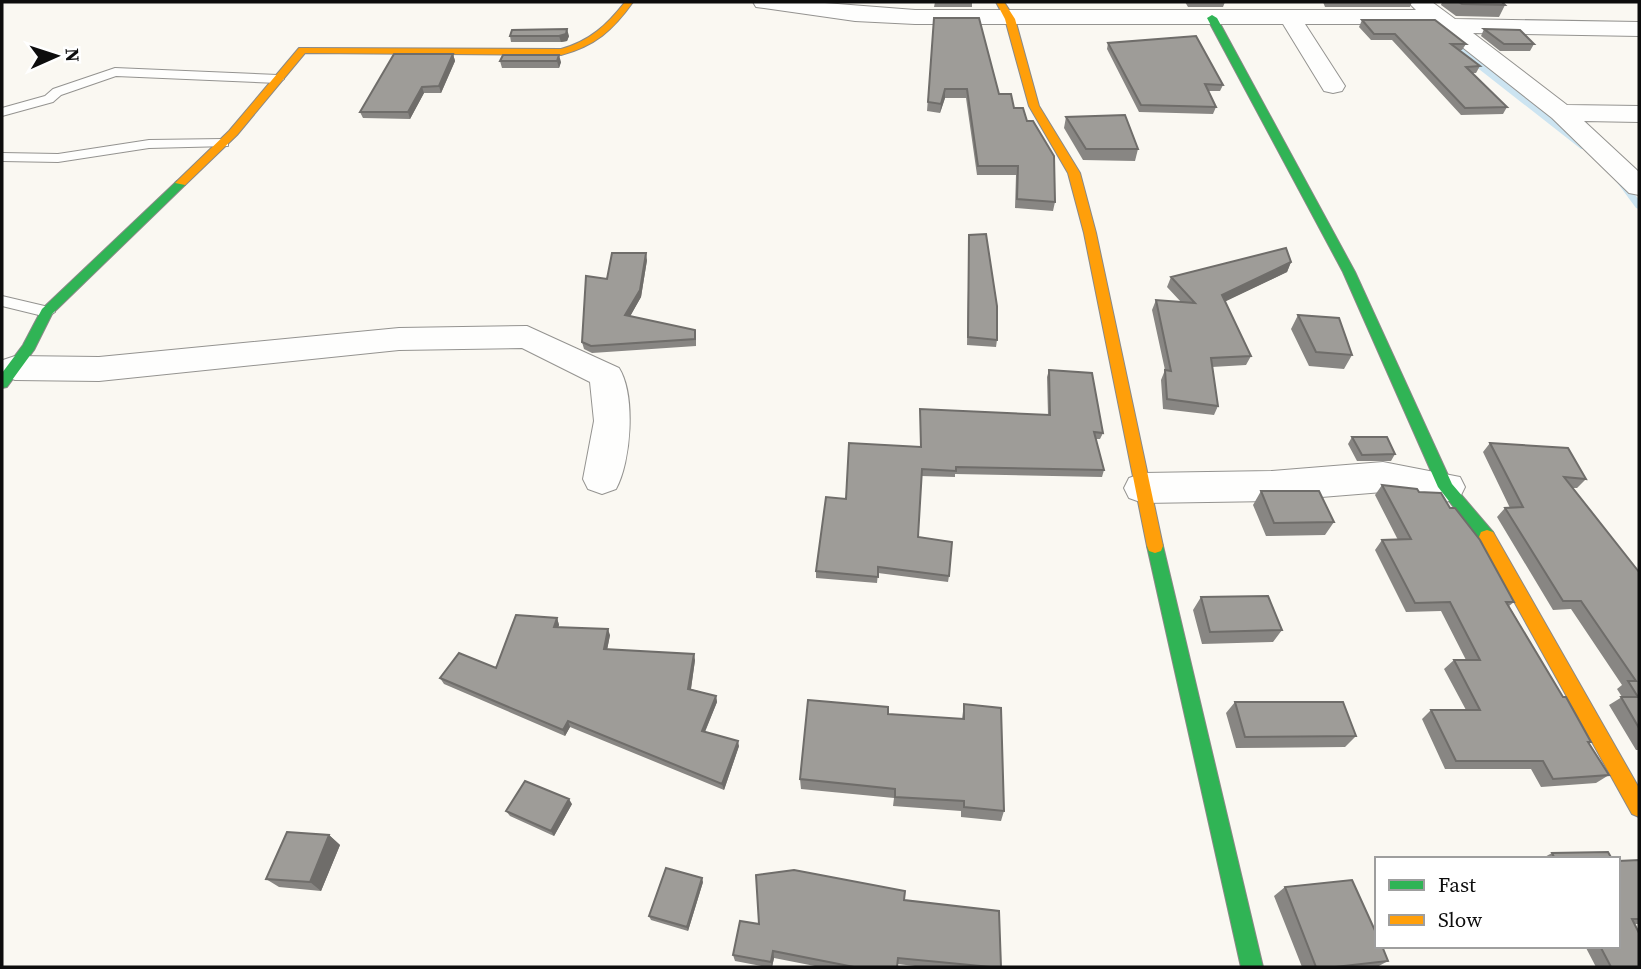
<svg xmlns="http://www.w3.org/2000/svg" width="1641" height="969" viewBox="0 0 1641 969" font-family="'Source Serif 4',serif">
  <style>
    .lines { fill: none; stroke-linecap: round; stroke-linejoin: round }
    .stream { fill: #cce4f1; fill-rule: evenodd }
    .lane-casing { stroke: #949390; stroke-width: 2 }
    .street-casing { stroke: #949390; stroke-width: 2 }
    .fast-casing { stroke: #8a8987; stroke-width: 2 }
    .slow-casing { stroke: #8a8987; stroke-width: 2 }
    .lane { fill: #fefefd; fill-rule: evenodd }
    .street { fill: #fefefd; fill-rule: evenodd }
    .fast { fill: #30b455; fill-rule: evenodd }
    .slow { fill: #ff9f0a; fill-rule: evenodd }
    .wall { fill: #888683 }
    .shaded-wall { fill: #6f6d6a }
    .building { fill: #9e9c98; stroke: #6f6d6a; stroke-width: 2 }
  </style>
  <rect width="100%" height="100%" fill="#faf8f2"/>
  <g class="lines">
    <path class="stream" d="M 1447,40 L 1453,40 L 1587,145 L 1587,149 L 1581,149 L 1447,44 Z
      M 1620,178 L 1623,179 L 1639,200 L 1639,209 L 1636,208 L 1616,181 Z"/>
    <defs>
      <path id="lane" d="M 115,68 L 278,75 L 284,79 L 278,83 L 116,76 L 61,95 L 53,102 L 2,116 L 2,108 L 45,96 L 53,89 Z
        M 223,139 L 228,140 L 228,146 L 149,148 L 58,162 L 2,161 L 2,153 L 58,154 L 149,140 Z
        M 2,296 L 53,308 L 55,312 L 47,317 L 2,306 Z"/>
      <path id="street" d="M 753,2 L 812,2 L 915,10 L 1416,10 L 1408,2 L 1432,2 L 1455,19 L 1639,22 L 1639,36 L 1473,33 L 1567,105 L 1639,106 L 1639,122 L 1584,121 L 1639,172 L 1639,195 L 1629,193 L 1552,118 L 1433,24 L 1305,24 L 1345,86 L 1342,91 L 1333,93 L 1324,91 L 1283,24 L 915,24 L 855,21 L 764,8 L 756,7 Z
        M 527,326 L 619,368 C 636,395 631,462 616,489 L 602,494 L 588,489 L 583,479 L 594,421 L 590,382 L 522,348 L 399,350 L 99,381 L 15,380 L 2,375 L 3,360 L 15,356 L 99,357 L 399,328 Z
        M 1383,462 L 1460,477 L 1465,487 L 1460,497 L 1446,502 L 1383,492 L 1272,501 L 1143,503 L 1129,498 L 1124,488 L 1129,478 L 1143,473 L 1272,471 Z"/>
      <path id="fast" d="M 1212,15 L 1217,18 L 1355,272 L 1452,484 L 1493,532 L 1495,537 L 1493,542 L 1481,542 L 1438,487 L 1343,272 L 1207,18 Z
        M 181,180 L 185,181 L 185,185 L 52,314 L 34,350 L 7,387 L 2,388 L 2,373 L 23,345 L 42,309 L 177,181 Z
        M 1155,539 L 1161,541 L 1163,546 L 1263,967 L 1241,967 L 1147,546 L 1149,541 Z"/>
      <path id="slow" d="M 625,2 L 633,2 C 613,30 595,46 561,55 L 305,53 L 237,135 L 185,185 L 175,183 L 229,131 L 299,48 L 561,49 C 590,41 607,25 625,2 Z
        M 996,2 L 1004,2 L 1015,19 L 1039,106 L 1080,173 L 1096,233 L 1163,546 L 1161,551 L 1155,553 L 1149,551 L 1147,546 L 1084,233 L 1068,173 L 1029,106 L 1005,19 Z
        M 1487,530 L 1493,532 L 1639,788 L 1639,817 L 1632,814 L 1481,542 L 1479,537 L 1481,532 Z"/>
    </defs>
    <use href="#lane" class="lane-casing"/>
    <use href="#street" class="street-casing"/>
    <use href="#fast" class="fast-casing"/>
    <use href="#slow" class="slow-casing"/>
    <use href="#lane" class="lane"/>
    <use href="#street" class="street"/>
    <use href="#fast" class="fast"/>
    <use href="#slow" class="slow"/>
  </g>
  <path class="wall" d="M 935,2 L 972,2 L 972,7 L 934,7 Z
    M 1185,2 L 1225,2 L 1223,7 L 1188,7 Z
    M 1323,2 L 1412,2 L 1410,7 L 1325,7 Z
    M 1442,2 L 1502,2 L 1505,5 L 1499,17 L 1456,16 L 1441,5 Z
    M 934,18 L 999,94 L 1027,121 L 1055,202 L 1053,211 L 1015,208 L 1016,175 L 977,175 L 966,98 L 945,98 L 940,113 L 927,111 Z
    M 1362,20 L 1466,44 L 1462,50 L 1459,50 L 1480,66 L 1476,73 L 1472,73 L 1507,107 L 1503,114 L 1461,115 L 1392,40 L 1371,40 L 1359,27 Z
    M 1484,29 L 1534,44 L 1530,51 L 1500,51 L 1481,36 Z
    M 510,36 L 569,36 L 567,41 L 561,42 L 511,42 Z
    M 1108,43 L 1223,85 L 1220,91 L 1208,91 L 1216,107 L 1213,114 L 1139,112 L 1107,49 Z
    M 453,54 L 455,61 L 441,93 L 424,93 L 410,119 L 363,118 L 360,112 Z
    M 500,61 L 561,62 L 559,68 L 502,68 Z
    M 1066,117 L 1138,149 L 1135,161 L 1083,160 L 1064,128 Z
    M 969,235 L 997,340 L 996,347 L 967,345 Z
    M 647,260 L 641,297 L 630,316 L 696,337 L 696,346 L 592,353 L 584,349 L 582,342 L 607,279 Z
    M 1291,262 L 1287,272 L 1225,301 L 1251,356 L 1246,365 L 1212,367 L 1218,406 L 1214,415 L 1163,409 L 1161,380 L 1165,370 L 1152,310 L 1156,300 L 1181,302 L 1167,287 L 1171,277 Z
    M 1298,315 L 1352,355 L 1344,369 L 1309,366 L 1291,329 Z
    M 1049,370 L 1103,433 L 1100,439 L 1096,439 L 1104,470 L 1102,477 L 955,474 L 955,477 L 921,476 L 918,537 L 949,576 L 948,582 L 878,573 L 877,583 L 816,578 L 816,571 L 846,499 L 920,447 L 920,409 L 1048,415 L 1047,377 Z
    M 1352,437 L 1395,454 L 1391,461 L 1357,461 L 1348,444 Z
    M 1490,443 L 1586,479 L 1577,488 L 1572,488 L 1639,572 L 1639,750 L 1636,750 L 1609,705 L 1622,697 L 1617,689 L 1622,685 L 1571,609 L 1553,610 L 1497,517 L 1505,508 L 1510,508 L 1483,452 Z
    M 1382,485 L 1419,492 L 1450,508 L 1514,602 L 1509,606 L 1563,697 L 1591,742 L 1589,743 L 1609,775 L 1596,783 L 1541,787 L 1531,769 L 1445,769 L 1422,719 L 1431,710 L 1466,710 L 1444,669 L 1454,660 L 1466,660 L 1441,611 L 1406,612 L 1375,550 L 1382,540 L 1398,540 L 1375,495 Z
    M 1261,491 L 1334,522 L 1325,535 L 1266,536 L 1253,505 Z
    M 1201,597 L 1282,630 L 1273,642 L 1202,644 L 1193,610 Z
    M 557,618 L 559,625 L 558,627 L 610,635 L 607,650 L 695,660 L 691,689 L 716,696 L 717,702 L 705,732 L 739,746 L 724,790 L 570,727 L 565,736 L 444,684 L 440,678 L 496,668 Z
    M 1235,702 L 1356,736 L 1345,747 L 1236,748 L 1226,713 Z
    M 964,704 L 1004,811 L 1001,821 L 961,817 L 961,811 L 893,806 L 894,798 L 801,789 L 800,779 L 888,714 L 962,719 Z
    M 572,804 L 554,836 L 510,816 L 506,811 Z
    M 329,835 L 340,845 L 321,891 L 279,887 L 266,879 Z
    M 1552,853 L 1612,859 L 1541,859 Z
    M 1639,860 L 1639,924 L 1635,924 L 1639,967 L 1596,967 L 1585,946 L 1618,946 Z
    M 703,882 L 688,931 L 651,920 L 649,916 Z
    M 1285,887 L 1388,961 L 1377,967 L 1302,967 L 1274,896 Z
    M 904,900 L 1001,967 L 924,967 L 897,964 L 897,967 L 820,967 L 774,958 L 772,967 L 766,967 L 735,961 L 733,955 Z"/>
  <path class="shaded-wall" d="M 567,29 L 569,36 L 567,41 L 561,42 L 559,36 Z
    M 453,54 L 455,61 L 441,93 L 439,86 Z
    M 559,55 L 561,62 L 559,68 L 557,61 Z
    M 422,87 L 424,93 L 410,119 L 408,112 Z
    M 945,89 L 945,98 L 940,113 L 941,104 Z
    M 646,253 L 647,260 L 641,297 L 627,322 L 625,315 Z
    M 1291,262 L 1287,272 L 1218,305 L 1222,295 Z
    M 557,618 L 559,625 L 556,633 L 554,627 Z
    M 608,629 L 610,635 L 606,655 L 604,649 Z
    M 694,654 L 695,660 L 690,695 L 688,689 Z
    M 716,696 L 717,702 L 703,736 L 702,731 Z
    M 568,721 L 570,727 L 565,736 L 563,730 Z
    M 738,741 L 739,746 L 724,790 L 722,784 Z
    M 569,799 L 572,804 L 554,836 L 551,831 Z
    M 329,835 L 340,845 L 321,891 L 310,882 Z
    M 702,878 L 703,882 L 688,931 L 687,927 Z
    M 773,951 L 774,958 L 772,967 L 771,962 Z"/>
  <path class="building" d="M 1459,2 L 1502,2 L 1505,5 L 1462,4 Z
    M 934,18 L 979,18 L 999,94 L 1011,94 L 1014,108 L 1023,108 L 1027,121 L 1033,121 L 1054,156 L 1055,202 L 1017,199 L 1018,166 L 978,166 L 967,89 L 945,89 L 941,104 L 928,102 Z
    M 1362,20 L 1435,20 L 1466,44 L 1451,44 L 1480,66 L 1466,67 L 1507,107 L 1465,108 L 1395,34 L 1374,34 Z
    M 567,29 L 566,34 L 559,36 L 510,36 L 512,30 Z
    M 1484,29 L 1520,30 L 1534,44 L 1504,44 Z
    M 1196,36 L 1223,85 L 1205,84 L 1216,107 L 1141,105 L 1108,43 Z
    M 394,54 L 453,54 L 439,86 L 422,87 L 408,112 L 360,112 Z
    M 503,55 L 559,55 L 557,61 L 500,61 Z
    M 1125,115 L 1138,149 L 1086,149 L 1066,117 Z
    M 986,234 L 997,306 L 997,340 L 968,337 L 969,235 Z
    M 1286,248 L 1291,262 L 1222,295 L 1251,356 L 1211,358 L 1218,406 L 1167,399 L 1165,370 L 1171,371 L 1156,300 L 1195,303 L 1171,277 Z
    M 612,253 L 646,253 L 640,290 L 625,315 L 695,330 L 695,339 L 591,346 L 582,342 L 586,276 L 607,279 Z
    M 1298,315 L 1339,318 L 1352,355 L 1316,352 Z
    M 1049,370 L 1092,373 L 1103,433 L 1094,432 L 1104,470 L 956,467 L 956,471 L 922,469 L 918,537 L 952,542 L 949,576 L 878,567 L 878,577 L 816,571 L 826,497 L 846,499 L 849,443 L 921,447 L 920,409 L 1050,415 Z
    M 1352,437 L 1387,437 L 1395,454 L 1362,455 Z
    M 1490,443 L 1568,448 L 1586,479 L 1564,477 L 1639,572 L 1639,728 L 1621,697 L 1638,697 L 1628,681 L 1636,681 L 1581,601 L 1563,601 L 1505,508 L 1523,507 Z
    M 1382,485 L 1417,489 L 1419,492 L 1441,493 L 1450,508 L 1455,508 L 1480,540 L 1514,602 L 1506,602 L 1563,697 L 1566,697 L 1591,742 L 1588,742 L 1609,775 L 1553,779 L 1543,761 L 1456,761 L 1431,710 L 1480,710 L 1454,660 L 1480,660 L 1450,602 L 1415,603 L 1382,540 L 1411,539 Z
    M 1261,491 L 1319,491 L 1334,522 L 1274,523 Z
    M 1268,596 L 1282,630 L 1210,632 L 1201,597 Z
    M 516,615 L 557,618 L 554,627 L 608,629 L 604,649 L 694,654 L 688,689 L 716,696 L 702,731 L 738,741 L 722,784 L 568,721 L 563,730 L 440,678 L 459,653 L 496,668 Z
    M 808,700 L 888,707 L 888,714 L 964,719 L 964,704 L 1001,708 L 1004,811 L 964,807 L 964,801 L 895,797 L 895,789 L 800,779 Z
    M 1235,702 L 1343,702 L 1356,736 L 1245,737 Z
    M 525,781 L 569,799 L 551,831 L 506,811 Z
    M 287,832 L 329,835 L 310,882 L 266,879 Z
    M 1608,852 L 1612,859 L 1555,859 L 1552,853 Z
    M 1639,860 L 1639,919 L 1632,919 L 1639,933 L 1639,967 L 1611,967 L 1600,946 L 1618,946 L 1618,861 Z
    M 666,868 L 702,878 L 687,927 L 649,916 Z
    M 794,870 L 905,891 L 904,900 L 999,911 L 1001,967 L 991,967 L 898,958 L 897,967 L 854,967 L 773,951 L 771,962 L 733,955 L 740,921 L 759,924 L 756,875 Z
    M 1352,880 L 1377,935 L 1377,946 L 1382,946 L 1388,961 L 1335,967 L 1316,967 L 1285,887 Z"/>
  <rect width="1641" height="969" fill="none" stroke="#0d0d0d" stroke-width="7"/>
  <rect x="1375" y="857" width="245" height="91" fill="#ffffff" stroke="#9e9e9e" stroke-width="2"/>
  <rect x="1389" y="880" width="35" height="10" fill="#30b455" stroke="#9e9e9e" stroke-width="2"/>
  <text x="1438" y="892" font-size="21" fill="#0d0d0d">Fast</text>
  <rect x="1389" y="915" width="35" height="10" fill="#ff9f0a" stroke="#9e9e9e" stroke-width="2"/>
  <text x="1438" y="927" font-size="21" fill="#0d0d0d">Slow</text>
  <g transform="translate(56 56) rotate(87)" stroke="#ffffff" stroke-width="5" paint-order="stroke">
  <path d="M0-5L12 26L0 18L-12 26Z" fill="#0d0d0d"/>
  <text y="-10" font-size="19" font-weight="bold" text-anchor="middle" fill="#0d0d0d">N</text>
  </g>
</svg>
